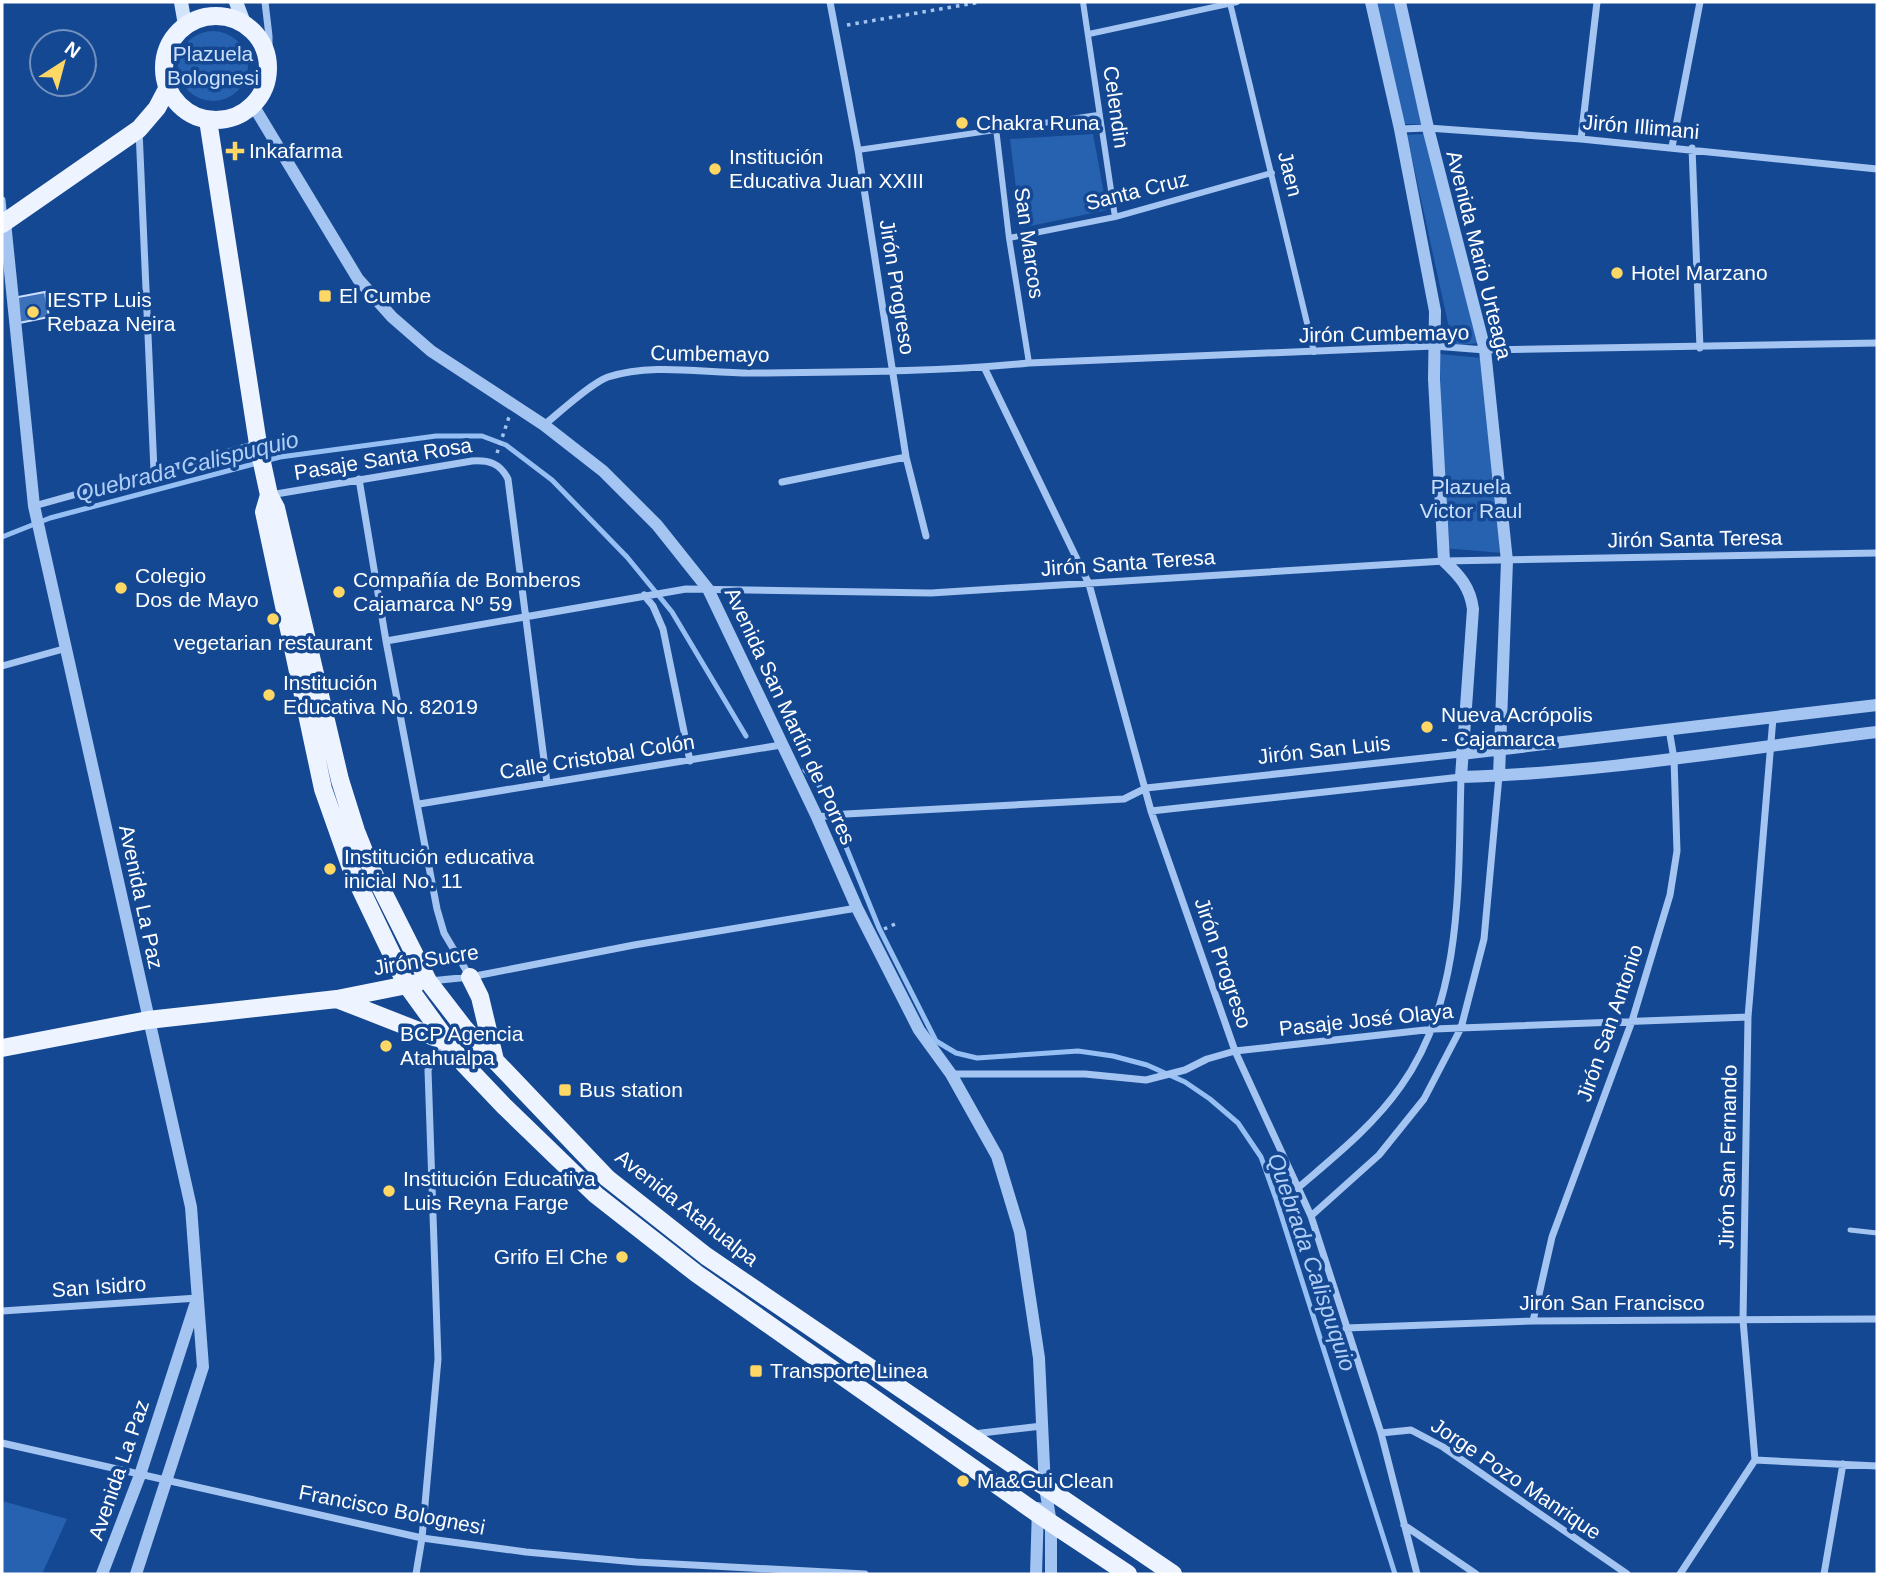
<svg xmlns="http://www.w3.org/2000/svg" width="1879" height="1576" viewBox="0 0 1879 1576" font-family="Arial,sans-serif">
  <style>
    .green { fill: #2762b1 }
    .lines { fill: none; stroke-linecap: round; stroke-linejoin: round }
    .stream { stroke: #96bff4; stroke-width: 5 }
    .building { fill: #3d72ba; stroke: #cbe0fc; stroke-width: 2 }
    .path { stroke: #a4c4f1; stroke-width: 3.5; stroke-dasharray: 3.5 5; stroke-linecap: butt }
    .service { stroke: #a4c4f1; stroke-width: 5 }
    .pedestrian { stroke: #a4c4f1; stroke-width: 6 }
    .minor { stroke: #a4c4f1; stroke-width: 7 }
    .tertiary { stroke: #a4c4f1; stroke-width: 12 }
    .secondary { stroke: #d2e3fc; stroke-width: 14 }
    .primary { stroke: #eef4ff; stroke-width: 18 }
    .poi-dot { fill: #ffd764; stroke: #154892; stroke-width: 2.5 }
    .labels { text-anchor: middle; stroke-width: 7; stroke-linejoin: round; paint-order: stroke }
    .park-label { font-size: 21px; fill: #cbe0fc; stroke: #154892 }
    .street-label { font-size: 21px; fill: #fff; stroke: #154892 }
    .poi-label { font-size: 21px; fill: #fff; stroke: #154892; text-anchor: start }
    .water-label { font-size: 23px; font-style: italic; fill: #b0cff8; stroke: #154892 }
  </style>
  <rect width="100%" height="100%" fill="#154892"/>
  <path class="green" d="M 1376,2 L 1395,2 L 1423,124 L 1404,124 Z
    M178 66a35 35 0 1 1 70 0a35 35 0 1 1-70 0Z
    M 1093,134 L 1107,210 L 1021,228 L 1010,139 Z
    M 1424,134 L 1478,343 L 1453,346 L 1407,135 Z
    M 1440,354 L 1492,359 L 1503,553 L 1442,548 Z
    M 2,1501 L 67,1519 L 42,1574 L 2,1574 Z"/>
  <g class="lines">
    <path class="stream" d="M 2,537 L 50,518 L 280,457 L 436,436 L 482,436 L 506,445 L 552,480 L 627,557 L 672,612 L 746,736
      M 805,770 L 823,790 L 879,928 L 936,1041 L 956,1053 L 977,1058 L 1078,1051 L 1113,1056 L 1147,1065 L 1185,1082 L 1210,1099 L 1238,1123 L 1261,1157 L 1276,1199 L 1395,1574"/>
  </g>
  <path class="building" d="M 45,292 L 49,317 L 19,323 L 18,297 Z"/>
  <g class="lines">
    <path class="path" d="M 847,25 L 981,2
      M 497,453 L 509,417
      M 884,929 L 895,924"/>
    <path class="service" d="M 1850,1230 L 1877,1233"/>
    <path class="pedestrian" d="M 1083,2 L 1115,217
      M 1230,3 L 1314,352
      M 1089,34 L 1237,2
      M 996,128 L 1009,238 L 1029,363
      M 858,150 L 1098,115
      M 1009,238 L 1115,217 L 1272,173"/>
    <path class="minor" d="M 265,2 L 269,36 L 269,73
      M 830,2 L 858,150 L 906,457 L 926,536
      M 1400,129 L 1428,128 L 1581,139 L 1877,169
      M 139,130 L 154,471
      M 1581,139 L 1597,2
      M 1672,147 L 1700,2
      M 1692,148 L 1700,348
      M 2,200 L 4,220
      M 984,367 L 1089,584 L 1151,811 L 1235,1051 L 1311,1216 L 1381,1433 L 1417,1574
      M 544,425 C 559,413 591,383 608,377 C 655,362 707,374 756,373 C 847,372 939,372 1029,363 L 1434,346 L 1485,350 L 1877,343
      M 359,479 L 386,641 L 437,909 L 444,933 L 470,977
      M 782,482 L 906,457
      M 270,495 L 472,461 C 489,460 500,463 508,479 L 547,783
      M 34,506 L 256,444
      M 644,595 L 653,606 L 663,629 L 690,761
      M 386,641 L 686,589 L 931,593 L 1444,561 L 1877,553
      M 2,666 L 67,648
      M 419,804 L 781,745
      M 1151,811 L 1461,777 C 1458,880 1464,998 1401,1086 C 1374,1125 1335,1156 1299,1187
      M 817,817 L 846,814 L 1124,799 L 1146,788 L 1461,754
      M 430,981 L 470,977 L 634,945 L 857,908
      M 951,1074 L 1085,1074 L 1146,1080 L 1185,1070 L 1207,1059 L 1235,1051 L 1434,1029 L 1748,1017
      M 1311,1216 L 1379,1155 L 1424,1099 L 1461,1028 L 1484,939 L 1499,776
      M 2,1311 L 198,1298
      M 1533,1321 L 1552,1237 L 1632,1021 L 1670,895 L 1677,851 L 1674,759 L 1669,729
      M 1346,1328 L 1533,1321 L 1877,1319
      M 1381,1433 L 1411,1430 L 1443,1447 L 1627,1574
      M 973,1434 L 1042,1426
      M 2,1443 L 422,1538 L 526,1552 L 636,1562 L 865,1574
      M 1755,1460 L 1877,1466
      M 1404,1525 L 1476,1574
      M 416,1574 L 422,1538 L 438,1359 L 428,1070 L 434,1056 L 464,1030
      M 1680,1574 L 1755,1460 L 1743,1320 L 1748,1017 L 1773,718
      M 1824,1574 L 1843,1464"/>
    <path class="tertiary" d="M 1371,2 L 1400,129 L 1435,311 L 1434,379 L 1444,561 C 1460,576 1470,587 1473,609 L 1461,777 C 1600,773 1739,749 1877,732
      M 1400,2 L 1428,128 L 1485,350 L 1507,561 L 1499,776
      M 253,105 L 358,279 L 392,317 L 431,351 L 544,425 L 603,471 L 657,525 L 708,589 L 817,817 L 857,908 L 919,1030 L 951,1074 L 997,1156 L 1020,1232 L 1039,1358 L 1045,1488 L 1051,1523 L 1051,1574
      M 5,222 L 34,506 L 191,1207 L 203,1367 L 136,1574
      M 1461,754 L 1877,705
      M 102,1574 L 140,1475 L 195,1305
      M 1036,1574 L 1038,1508"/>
    <path class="secondary" d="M 181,2 L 185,25
      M 236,2 L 244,23"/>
    <path class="primary" d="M164 68a52 52 0 1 1 104 0a52 52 0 1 1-104 0Z
      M 208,120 L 258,444 L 269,495 L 276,508 L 340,780 L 356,831 L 370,866 L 428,981 L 465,1029 L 607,1178 L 706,1256 L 1173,1574
      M 2,224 L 139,129 L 157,108 L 167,89
      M 269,495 L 264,512 L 323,789 L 352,871 L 406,984 L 464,1064 L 504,1106 L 596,1195 L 697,1274 L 1051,1523 L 1128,1574
      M 470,977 L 480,997 L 495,1060
      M 337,999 L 447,1042
      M 2,1048 L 148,1020 L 337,999 L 417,983"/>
  </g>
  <g class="poi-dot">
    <circle cx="962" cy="123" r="7"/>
    <path d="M231.5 140.5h7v7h7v7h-7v7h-7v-7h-7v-7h7z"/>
    <circle cx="715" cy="169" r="7"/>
    <circle cx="1617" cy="273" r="7"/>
    <rect x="318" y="289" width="14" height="14" rx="3.5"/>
    <circle cx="33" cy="312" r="7"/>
    <circle cx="121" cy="588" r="7"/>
    <circle cx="339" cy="592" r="7"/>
    <circle cx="273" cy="619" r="7"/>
    <circle cx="269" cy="695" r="7"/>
    <circle cx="1427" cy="727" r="7"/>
    <circle cx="330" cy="869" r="7"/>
    <circle cx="386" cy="1046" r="7"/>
    <rect x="558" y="1083" width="14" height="14" rx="3.5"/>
    <circle cx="389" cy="1191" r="7"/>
    <circle cx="622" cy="1257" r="7"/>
    <rect x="749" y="1364" width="14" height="14" rx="3.5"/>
    <circle cx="963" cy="1481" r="7"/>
  </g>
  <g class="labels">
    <g class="park-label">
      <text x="213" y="61">Plazuela<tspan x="213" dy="24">Bolognesi</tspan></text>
      <text x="1471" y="494">Plazuela<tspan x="1471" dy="24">Victor Raul</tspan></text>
    </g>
    <g class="street-label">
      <text transform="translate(1116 107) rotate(82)" y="7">Celendin</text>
      <text transform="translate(1641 127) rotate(5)" y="7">Jirón Illimani</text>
      <text transform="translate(1290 174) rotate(76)" y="7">Jaen</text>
      <text transform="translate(1137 191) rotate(-14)" y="7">Santa Cruz</text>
      <text transform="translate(1029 243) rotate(82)" y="7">San Marcos</text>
      <text transform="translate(1479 255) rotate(76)" y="7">Avenida Mario Urteaga</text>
      <text transform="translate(897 287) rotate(81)" y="7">Jirón Progreso</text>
      <text transform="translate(1384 334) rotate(-1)" y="7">Jirón Cumbemayo</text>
      <text transform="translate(710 354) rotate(1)" y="7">Cumbemayo</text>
      <text transform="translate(383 459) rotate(-9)" y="7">Pasaje Santa Rosa</text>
      <text transform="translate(1695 539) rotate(-1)" y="7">Jirón Santa Teresa</text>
      <text transform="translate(1128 563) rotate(-4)" y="7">Jirón Santa Teresa</text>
      <text transform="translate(790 716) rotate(65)" y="7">Avenida San Martín de Porres</text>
      <text transform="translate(1324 750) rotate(-6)" y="7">Jirón San Luis</text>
      <text transform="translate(597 757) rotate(-9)" y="7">Calle Cristobal Colón</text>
      <text transform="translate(141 897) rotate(78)" y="7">Avenida La Paz</text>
      <text transform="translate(426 960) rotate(-9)" y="7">Jirón Sucre</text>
      <text transform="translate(1223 963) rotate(71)" y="7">Jirón Progreso</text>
      <text transform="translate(1366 1020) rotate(-6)" y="7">Pasaje José Olaya</text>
      <text transform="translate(1610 1023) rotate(-71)" y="7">Jirón San Antonio</text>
      <text transform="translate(1728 1157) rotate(-89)" y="7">Jirón San Fernando</text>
      <text transform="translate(687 1208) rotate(38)" y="7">Avenida Atahualpa</text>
      <text transform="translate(99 1287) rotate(-4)" y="7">San Isidro</text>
      <text x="1612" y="1310">Jirón San Francisco</text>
      <text transform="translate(119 1470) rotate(-71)" y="7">Avenida La Paz</text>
      <text transform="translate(1516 1479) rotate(34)" y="7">Jorge Pozo Manrique</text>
      <text transform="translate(392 1510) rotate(11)" y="7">Francisco Bolognesi</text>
    </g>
    <g class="poi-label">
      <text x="976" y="130">Chakra Runa</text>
      <text x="249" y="158">Inkafarma</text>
      <text x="729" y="164">Institución<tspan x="729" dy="24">Educativa Juan XXIII</tspan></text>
      <text x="1631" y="280">Hotel Marzano</text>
      <text x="339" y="303">El Cumbe</text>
      <text x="47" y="307">IESTP Luis<tspan x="47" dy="24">Rebaza Neira</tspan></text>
      <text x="135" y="583">Colegio<tspan x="135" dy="24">Dos de Mayo</tspan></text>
      <text x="353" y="587">Compañía de Bomberos<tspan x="353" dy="24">Cajamarca Nº 59</tspan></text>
      <text x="273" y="650" text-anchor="middle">vegetarian restaurant</text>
      <text x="283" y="690">Institución<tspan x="283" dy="24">Educativa No. 82019</tspan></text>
      <text x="1441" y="722">Nueva Acrópolis<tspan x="1441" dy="24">- Cajamarca</tspan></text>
      <text x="344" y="864">Institución educativa<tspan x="344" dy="24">inicial No. 11</tspan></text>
      <text x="400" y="1041">BCP Agencia<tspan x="400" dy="24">Atahualpa</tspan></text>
      <text x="579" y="1097">Bus station</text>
      <text x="403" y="1186">Institución Educativa<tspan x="403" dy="24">Luis Reyna Farge</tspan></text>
      <text x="608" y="1264" text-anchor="end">Grifo El Che</text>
      <text x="770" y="1378">Transporte Linea</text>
      <text x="977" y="1488">Ma&amp;Gui Clean</text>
    </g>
    <g class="water-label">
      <text transform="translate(187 466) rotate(-14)" y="8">Quebrada Calispuquio</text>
      <text transform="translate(1312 1262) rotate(71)" y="8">Quebrada Calispuquio</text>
    </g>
  </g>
  <rect width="1879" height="1576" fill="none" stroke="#ffffff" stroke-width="7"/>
  <g transform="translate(63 63) rotate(36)"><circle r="33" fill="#154892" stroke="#7391be" stroke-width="2"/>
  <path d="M0-5L12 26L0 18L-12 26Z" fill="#ffd764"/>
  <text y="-10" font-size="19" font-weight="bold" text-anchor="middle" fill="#ffffff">N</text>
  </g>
</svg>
